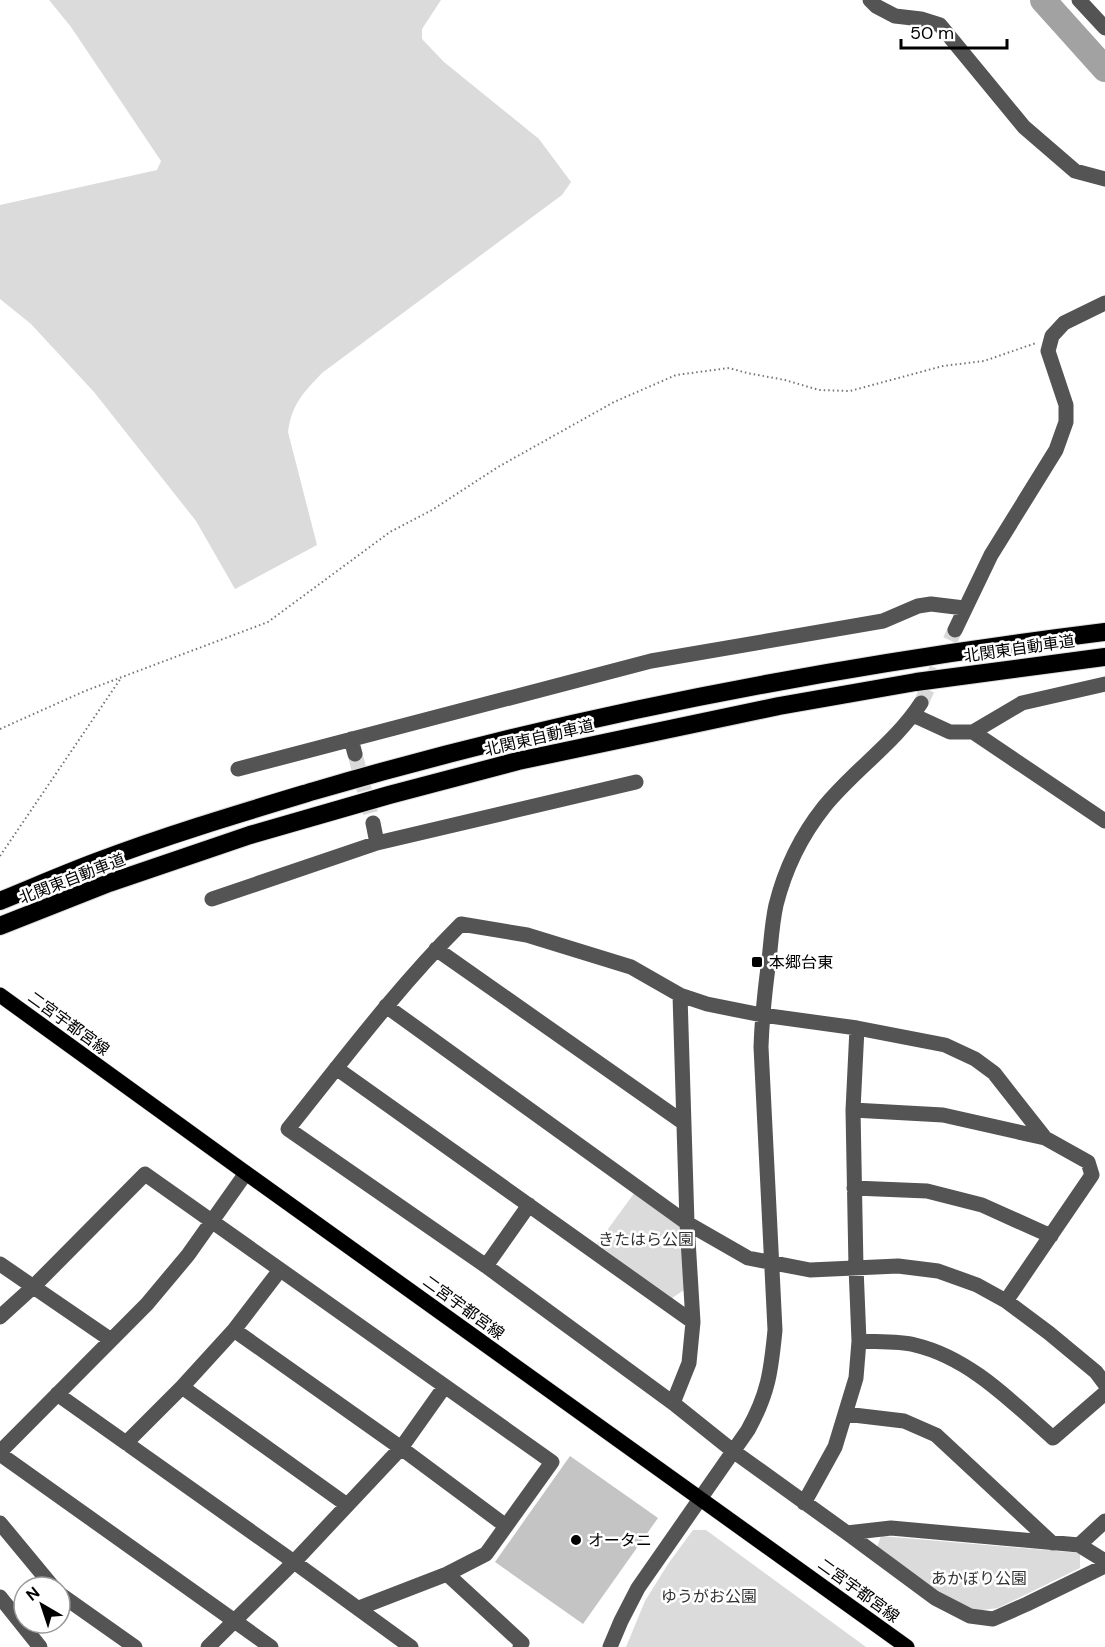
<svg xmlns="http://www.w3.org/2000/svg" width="1105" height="1647" viewBox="0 0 1105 1647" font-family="'DM Sans','Noto Sans JP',sans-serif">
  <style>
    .green { fill: #dbdbdb }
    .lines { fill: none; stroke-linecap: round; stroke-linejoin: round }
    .river { stroke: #a2a2a2; stroke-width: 26 }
    .building { fill: #c4c4c4 }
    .minor-tunnel { stroke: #d9d9d9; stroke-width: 15; stroke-dasharray: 15 8; stroke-linecap: butt }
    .major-casing { stroke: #dbdbdb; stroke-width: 16 }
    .highway-casing { stroke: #dbdbdb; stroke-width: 20 }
    .path { stroke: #767676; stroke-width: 2; stroke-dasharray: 1.5 3; stroke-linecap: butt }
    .minor { stroke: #545454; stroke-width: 15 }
    .major { stroke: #000; stroke-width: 15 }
    .highway { stroke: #000; stroke-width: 18 }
    .poi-dot { fill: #000; stroke: #fff; stroke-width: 2 }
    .labels { text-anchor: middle; stroke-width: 5; stroke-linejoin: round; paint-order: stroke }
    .street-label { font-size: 16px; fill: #000; stroke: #fff }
    .poi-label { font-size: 16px; fill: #000; stroke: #fff; text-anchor: start }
    .park-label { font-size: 16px; fill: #323232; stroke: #fff }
  </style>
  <rect width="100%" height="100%" fill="#fff"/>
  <path class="green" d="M 49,0 L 441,0 L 422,29 L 422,39 L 444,62 L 539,139 L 571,182 L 562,195 L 322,373 C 303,393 292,404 288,432 L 317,545 L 235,589 L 196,521 L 94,392 L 31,324 L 0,299 L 0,205 L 157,170 L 161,161 L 71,27 Z
    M 635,1192 L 675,1220 L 682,1230 L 684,1290 L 672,1298 L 597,1244 Z
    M 693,1530 L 706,1530 L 866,1647 L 626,1647 L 645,1601 L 668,1564 Z
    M 881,1536 L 1080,1553 L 1080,1568 L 998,1608 L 975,1611 L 955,1603 L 877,1547 Z"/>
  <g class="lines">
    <path class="river" d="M 1043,0 L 1105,69"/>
  </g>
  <path class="building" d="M 570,1456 L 658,1518 L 583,1624 L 495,1562 Z"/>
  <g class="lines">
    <path class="minor-tunnel" d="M 921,703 L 955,630
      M 355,754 L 373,823"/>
    <defs>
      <path id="major" d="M 0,995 L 246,1173 L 907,1647"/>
      <path id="highway" d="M 0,901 C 32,888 64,874 96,862 C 167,835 241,813 314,791 C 572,715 838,665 1105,632
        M 0,926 L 109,883 L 250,835 L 389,795 L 518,761 L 779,706 L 916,682 L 1105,657"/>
    </defs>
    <use href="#major" class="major-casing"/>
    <use href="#highway" class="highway-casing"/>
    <path class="path" d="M 0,729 L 85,691 L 268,622 L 390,532 L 432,510 L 498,467 L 614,402 L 676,375 L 729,368 L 747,373 L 785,380 L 819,390 L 850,391 L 943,366 L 984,361 L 1036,343
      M 0,856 L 121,678"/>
    <path class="minor" d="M 870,0 L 876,6 L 895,16 L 921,19 L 940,25 L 1024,127 L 1075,171 L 1105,179
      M 1079,0 L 1105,28
      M 955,630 L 991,555 L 1056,450 L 1066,422 L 1066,405 L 1048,351 L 1052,336 L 1064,323 L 1105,303
      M 913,715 L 950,732 L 973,732 L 1022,703 L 1105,684
      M 973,732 L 1105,821
      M 351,739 L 355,754
      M 238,769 L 651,661 L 883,621 L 918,606 L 931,604 L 964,608
      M 373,823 L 377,843
      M 212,899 L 377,843 L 636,782
      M 436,949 L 684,1123
      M 386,1006 L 687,1223 L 748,1258 L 810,1270 L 898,1266 L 938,1271 L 977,1285 L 1006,1301 L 1049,1333 L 1096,1372 L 1105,1384
      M 336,1068 L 693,1322
      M 853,1110 L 943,1115 L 1045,1138 L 1088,1162 L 1092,1175 L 1006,1301
      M 1045,1138 L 994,1073 L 975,1059 L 945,1045 L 857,1028 L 762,1015 L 707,1004 L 680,995 L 631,967 L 527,935 L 461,924 C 398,987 344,1059 288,1129 L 486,1266 L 673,1403 L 733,1451 L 847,1533 L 935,1598 L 970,1616 L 993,1619 L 1027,1604 L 1105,1566
      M 854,1188 L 927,1191 L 982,1205 L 1051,1236
      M 0,1264 L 111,1340
      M 486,1266 L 529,1205
      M 0,1317 L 33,1287 L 145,1174 L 552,1462 L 486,1554 L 447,1574 L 359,1608
      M 234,1330 L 401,1448 L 506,1526
      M 859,1341 C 876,1342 900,1341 915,1345 C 970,1358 1012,1402 1053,1438 L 1105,1393
      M 182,1387 L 347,1505
      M 57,1394 L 294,1562 L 411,1647
      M 673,1403 L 689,1363 L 693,1322 L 687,1223 L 680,995
      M 845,1414 L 904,1421 L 936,1435 L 1052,1543
      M 126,1443 L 182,1387 L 234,1330 L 280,1270
      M 0,1452 L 147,1304 L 188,1255 L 246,1173
      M 0,1454 L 271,1647
      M 804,1503 L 835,1447 L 856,1378 L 859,1341 L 856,1267 L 853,1110 L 857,1028
      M 0,1523 L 53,1587
      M 847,1533 L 891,1528 L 1079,1545 L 1105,1561
      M 1079,1545 L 1105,1521
      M 447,1574 L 522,1643 L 520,1647
      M 60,1594 L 135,1647
      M 0,1597 L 40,1647
      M 208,1647 L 294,1562 L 401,1448 L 445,1386
      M 610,1647 L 621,1621 L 638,1588 L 748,1430 C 768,1394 771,1372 775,1330 L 761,1047 C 762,1018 765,989 769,960 C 771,942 772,923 776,905 C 785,869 801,836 824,807 C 854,770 895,743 921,703"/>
    <use href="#major" class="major"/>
    <use href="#highway" class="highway"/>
  </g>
  <g class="poi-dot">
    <rect x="751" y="956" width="12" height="12" rx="3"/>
    <circle cx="576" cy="1540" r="6"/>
  </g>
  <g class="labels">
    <g class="street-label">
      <text transform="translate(1019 648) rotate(-8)" y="6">北関東自動車道</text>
      <text transform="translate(539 737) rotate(-13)" y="6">北関東自動車道</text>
      <text transform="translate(72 878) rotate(-21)" y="6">北関東自動車道</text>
      <text transform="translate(69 1023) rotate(36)" y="6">二宮宇都宮線</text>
      <text transform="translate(464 1307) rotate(36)" y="6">二宮宇都宮線</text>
      <text transform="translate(859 1590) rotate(36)" y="6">二宮宇都宮線</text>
    </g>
    <g class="poi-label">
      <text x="769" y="968">本郷台東</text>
      <text x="588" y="1546">オータニ</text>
    </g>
    <g class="park-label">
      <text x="646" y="1245">きたはら公園</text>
      <text x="979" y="1584">あかぼり公園</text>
      <text x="709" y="1602">ゆうがお公園</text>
    </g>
  </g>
  <g transform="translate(42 1605) rotate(321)"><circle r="28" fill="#ffffff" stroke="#999999" stroke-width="1.5"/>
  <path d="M0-4.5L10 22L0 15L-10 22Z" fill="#000000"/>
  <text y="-9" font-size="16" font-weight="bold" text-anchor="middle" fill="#000000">N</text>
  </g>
  <path d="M901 39v9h106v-9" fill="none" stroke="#000000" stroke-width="3"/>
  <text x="910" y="39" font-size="18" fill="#000000" stroke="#ffffff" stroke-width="4.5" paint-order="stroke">50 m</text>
</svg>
